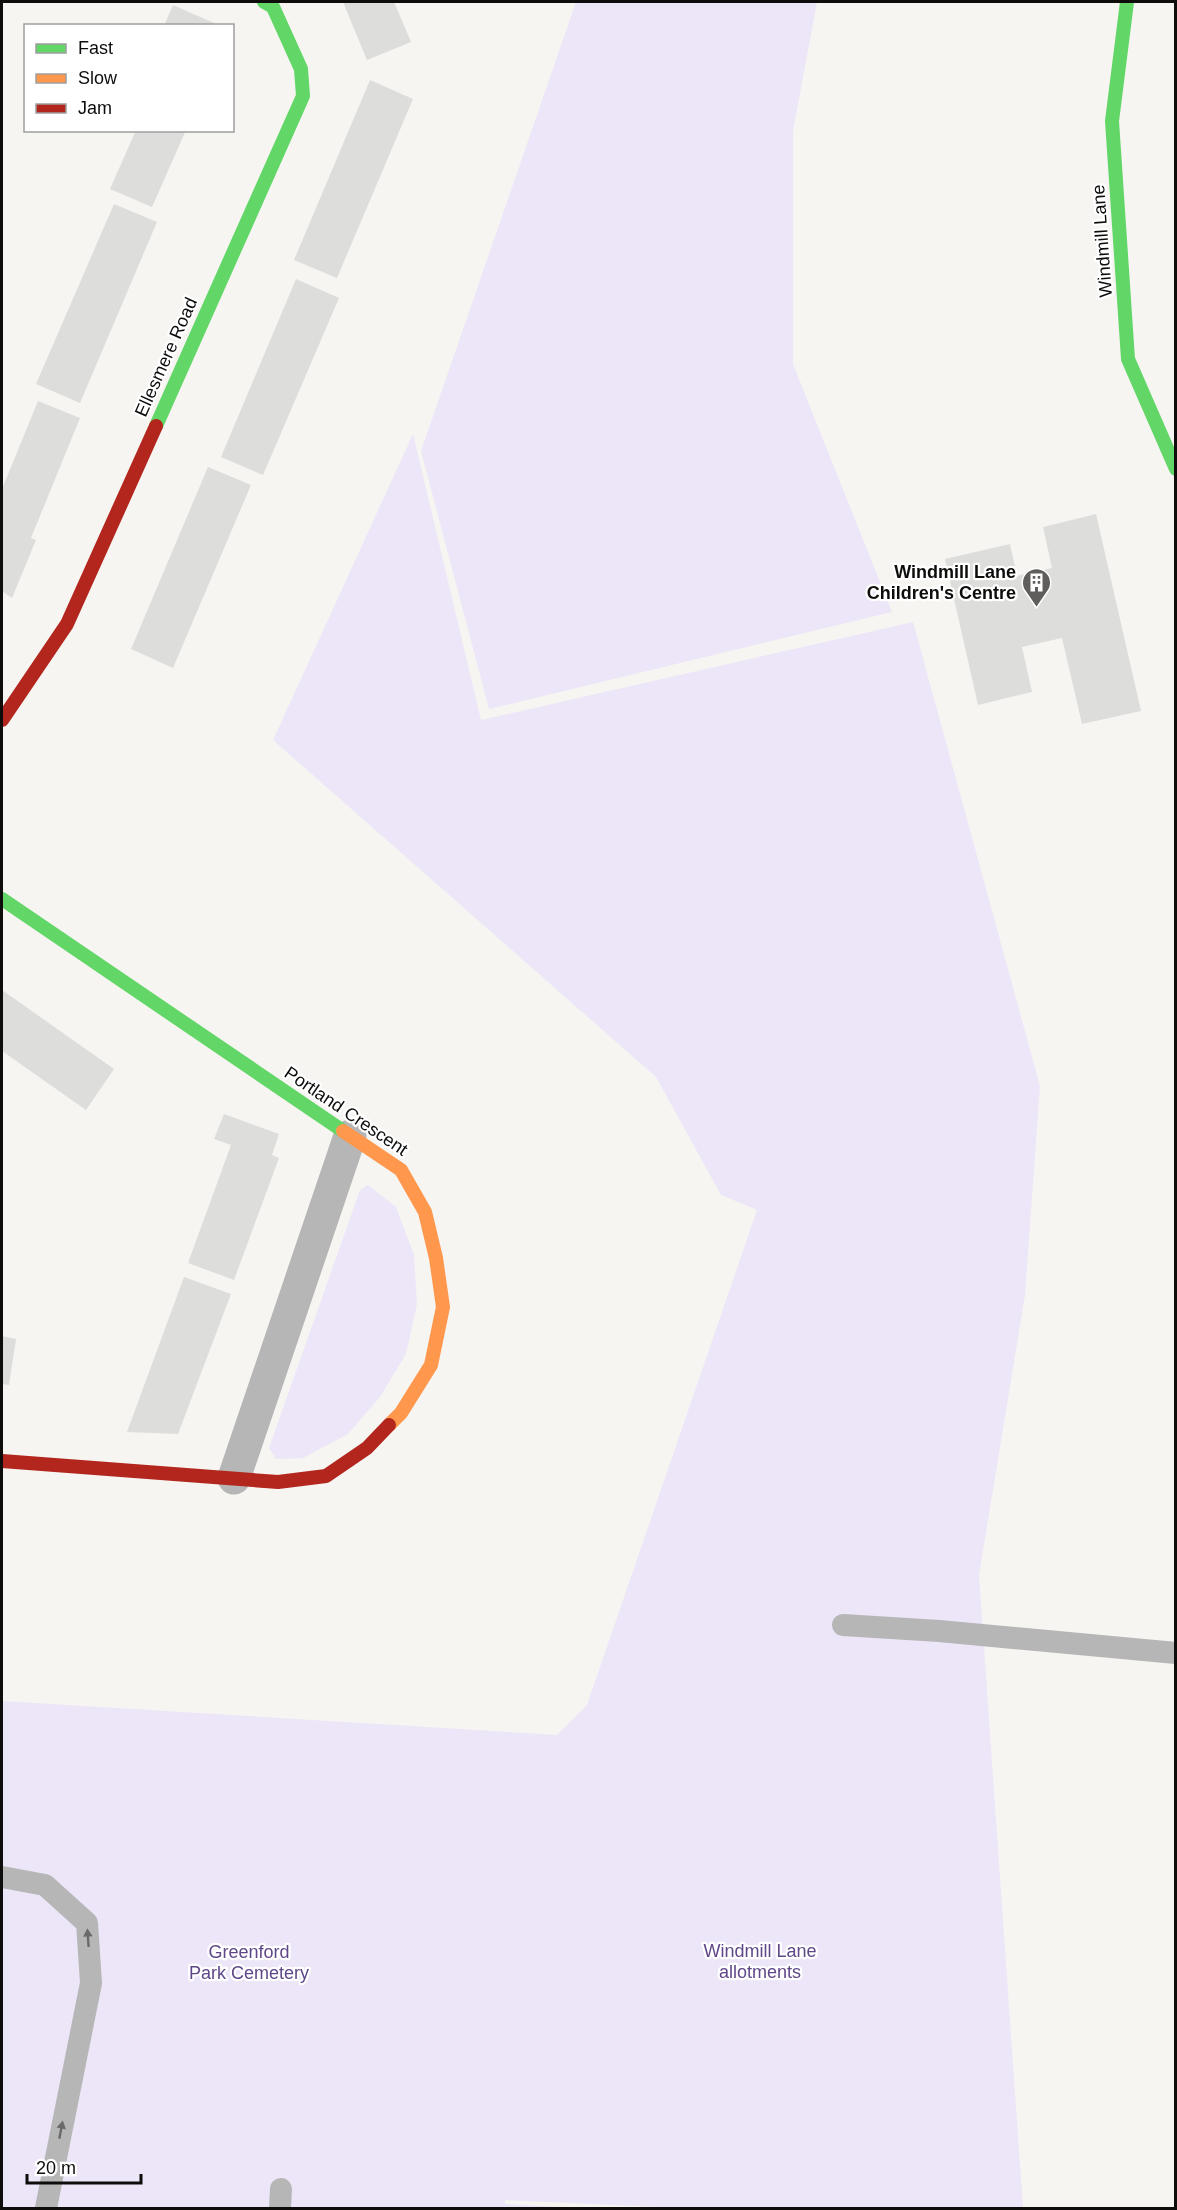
<svg xmlns="http://www.w3.org/2000/svg" width="1177" height="2210" viewBox="0 0 1177 2210" font-family="Helvetica,sans-serif">
  <style>
    .green { fill: #ece6f8 }
    .building { fill: #dddddb }
    .lines { fill: none; stroke-linecap: round; stroke-linejoin: round }
    .lane { stroke: #b6b6b6; stroke-width: 22 }
    .street { stroke: #b6b6b6; stroke-width: 33 }
    .fast { stroke: #63d668; stroke-width: 14 }
    .slow { stroke: #ff974d; stroke-width: 14 }
    .jam { stroke: #b3261e; stroke-width: 14 }
    .oneway { fill: #6a6a6a }
    .labels { text-anchor: middle; stroke-width: 4.5; stroke-linejoin: round; paint-order: stroke }
    .street-label { font-size: 18px; fill: #0e0d0c; stroke: #fff }
    .poi-label { font-size: 18px; font-weight: bold; fill: #0e0d0c; stroke: #fff; text-anchor: end }
    .park-label { font-size: 18px; fill: #5f4888; stroke: #fff }
  </style>
  <rect width="100%" height="100%" fill="#f6f5f2"/>
  <path class="green" d="M 576,2 L 817,2 L 793,131 L 793,364 L 892,612 L 489,709 L 421,451 Z
    M 413,434 L 481,720 L 913,622 L 1040,1086 L 1025,1295 L 979,1575 L 1023,2208 L 680,2208 L 505,2200 L 505,2204 L 580,2208 L 2,2208 L 2,1701 L 557,1735 L 587,1705 L 757,1210 L 721,1195 L 656,1077 L 273,740 Z
    M 368,1185 L 396,1207 L 414,1255 L 417,1304 L 406,1354 L 380,1397 L 348,1434 L 303,1458 L 276,1459 L 269,1448 L 360,1190 Z"/>
  <path class="building" d="M 343,2 L 394,2 L 411,42 L 367,60 Z
    M 173,5 L 221,26 L 164,26 Z
    M 370,80 L 413,99 L 337,278 L 294,260 Z
    M 136,130 L 186,130 L 152,207 L 110,189 Z
    M 114,204 L 157,222 L 80,403 L 36,384 Z
    M 296,279 L 339,298 L 263,475 L 221,457 Z
    M 38,401 L 80,418 L 31,538 L 36,540 L 12,598 L 2,591 L 2,489 Z
    M 208,467 L 251,485 L 173,668 L 131,649 Z
    M 1096,514 L 1141,711 L 1082,724 L 1062,638 L 1022,647 L 1032,692 L 978,705 L 945,559 L 1010,544 L 1017,576 L 1052,568 L 1043,527 Z
    M 2,990 L 114,1069 L 86,1110 L 2,1051 Z
    M 224,1114 L 279,1134 L 272,1155 L 279,1158 L 234,1280 L 188,1263 L 231,1145 L 214,1139 Z
    M 184,1277 L 231,1294 L 178,1434 L 127,1432 Z
    M 2,1336 L 16,1339 L 9,1385 L 2,1384 Z"/>
  <g class="lines">
    <path class="lane" d="M 843,1625 L 939,1631 L 1176,1653
      M 2,1877 L 45,1885 L 87,1923 L 91,1983 L 46,2208
      M 280,2208 L 281,2189"/>
    <path class="street" d="M 234,1478 L 350,1136"/>
    <path class="fast" d="M 1127,2 L 1112,121 L 1128,359 L 1176,469
      M 156,426 L 303,96 L 301,69 L 273,7 L 264,2
      M 2,899 L 343,1131"/>
    <path class="slow" d="M 343,1131 L 401,1170 L 425,1212 L 436,1258 L 443,1307 L 431,1365 L 401,1413 L 389,1425"/>
    <path class="jam" d="M 2,720 L 67,624 L 156,426
      M 2,1461 L 278,1482 L 326,1476 L 367,1448 L 389,1425"/>
  </g>
  <defs><path id="oneway-solid" d="M-6-.8H1V-3.2L6.5 0L1 3.2V.8H-6Z" transform="scale(1.5)"/></defs>
  <g class="oneway">
    <use href="#oneway-solid" transform="translate(88 1938) rotate(-94)"/>
    <use href="#oneway-solid" transform="translate(61 2130) rotate(-79)"/>
  </g>
  <defs>
    <symbol id="building-pin" viewBox="-11 -11 22 30"><path d="M0 17L-7.5 6A9.5 9.5 0 1 1 7.5 6Z" fill="#5f5e5c" stroke="#fff"/><path d="M-4-6H4V6H1V3H-1V6H-4ZM-2.5-4.3h1.7v1.8h-1.7ZM.8-4.3h1.7v1.8H.8ZM-2.5-1h1.7V.8h-1.7ZM.8-1h1.7V.8H.8Z" fill="#fff"/></symbol>
  </defs>
  <g fill-rule="evenodd">
    <use href="#building-pin" x="1020" y="566" width="33" height="45"/>
  </g>
  <g class="labels">
    <g class="street-label">
      <text transform="translate(1102 241) rotate(-94)" y="6">Windmill Lane</text>
      <text transform="translate(166 357) rotate(-66)" y="6">Ellesmere Road</text>
      <text transform="translate(346 1111) rotate(34)" y="6">Portland Crescent</text>
    </g>
    <g class="poi-label">
      <text x="1016" y="578">Windmill Lane<tspan x="1016" dy="21">Children's Centre</tspan></text>
    </g>
    <g class="park-label">
      <text x="760" y="1957">Windmill Lane<tspan x="760" dy="21">allotments</tspan></text>
      <text x="249" y="1958">Greenford<tspan x="249" dy="21">Park Cemetery</tspan></text>
    </g>
  </g>
  <rect width="1177" height="2210" fill="none" stroke="#0e0d0c" stroke-width="6"/>
  <rect x="24" y="24" width="210" height="108" fill="#ffffff" stroke="#9f9e9e" stroke-width="1.5"/>
  <rect x="36" y="44" width="30" height="9" fill="#63d668" stroke="#9f9e9e" stroke-width="1.5"/>
  <text x="78" y="54" font-size="18" fill="#0e0d0c">Fast</text>
  <rect x="36" y="74" width="30" height="9" fill="#ff974d" stroke="#9f9e9e" stroke-width="1.5"/>
  <text x="78" y="84" font-size="18" fill="#0e0d0c">Slow</text>
  <rect x="36" y="104" width="30" height="9" fill="#b3261e" stroke="#9f9e9e" stroke-width="1.5"/>
  <text x="78" y="114" font-size="18" fill="#0e0d0c">Jam</text>
  <path d="M27 2174v9h114v-9" fill="none" stroke="#0e0d0c" stroke-width="3"/>
  <text x="36" y="2174" font-size="18" fill="#0e0d0c" stroke="#ffffff" stroke-width="4.5" paint-order="stroke">20 m</text>
</svg>
